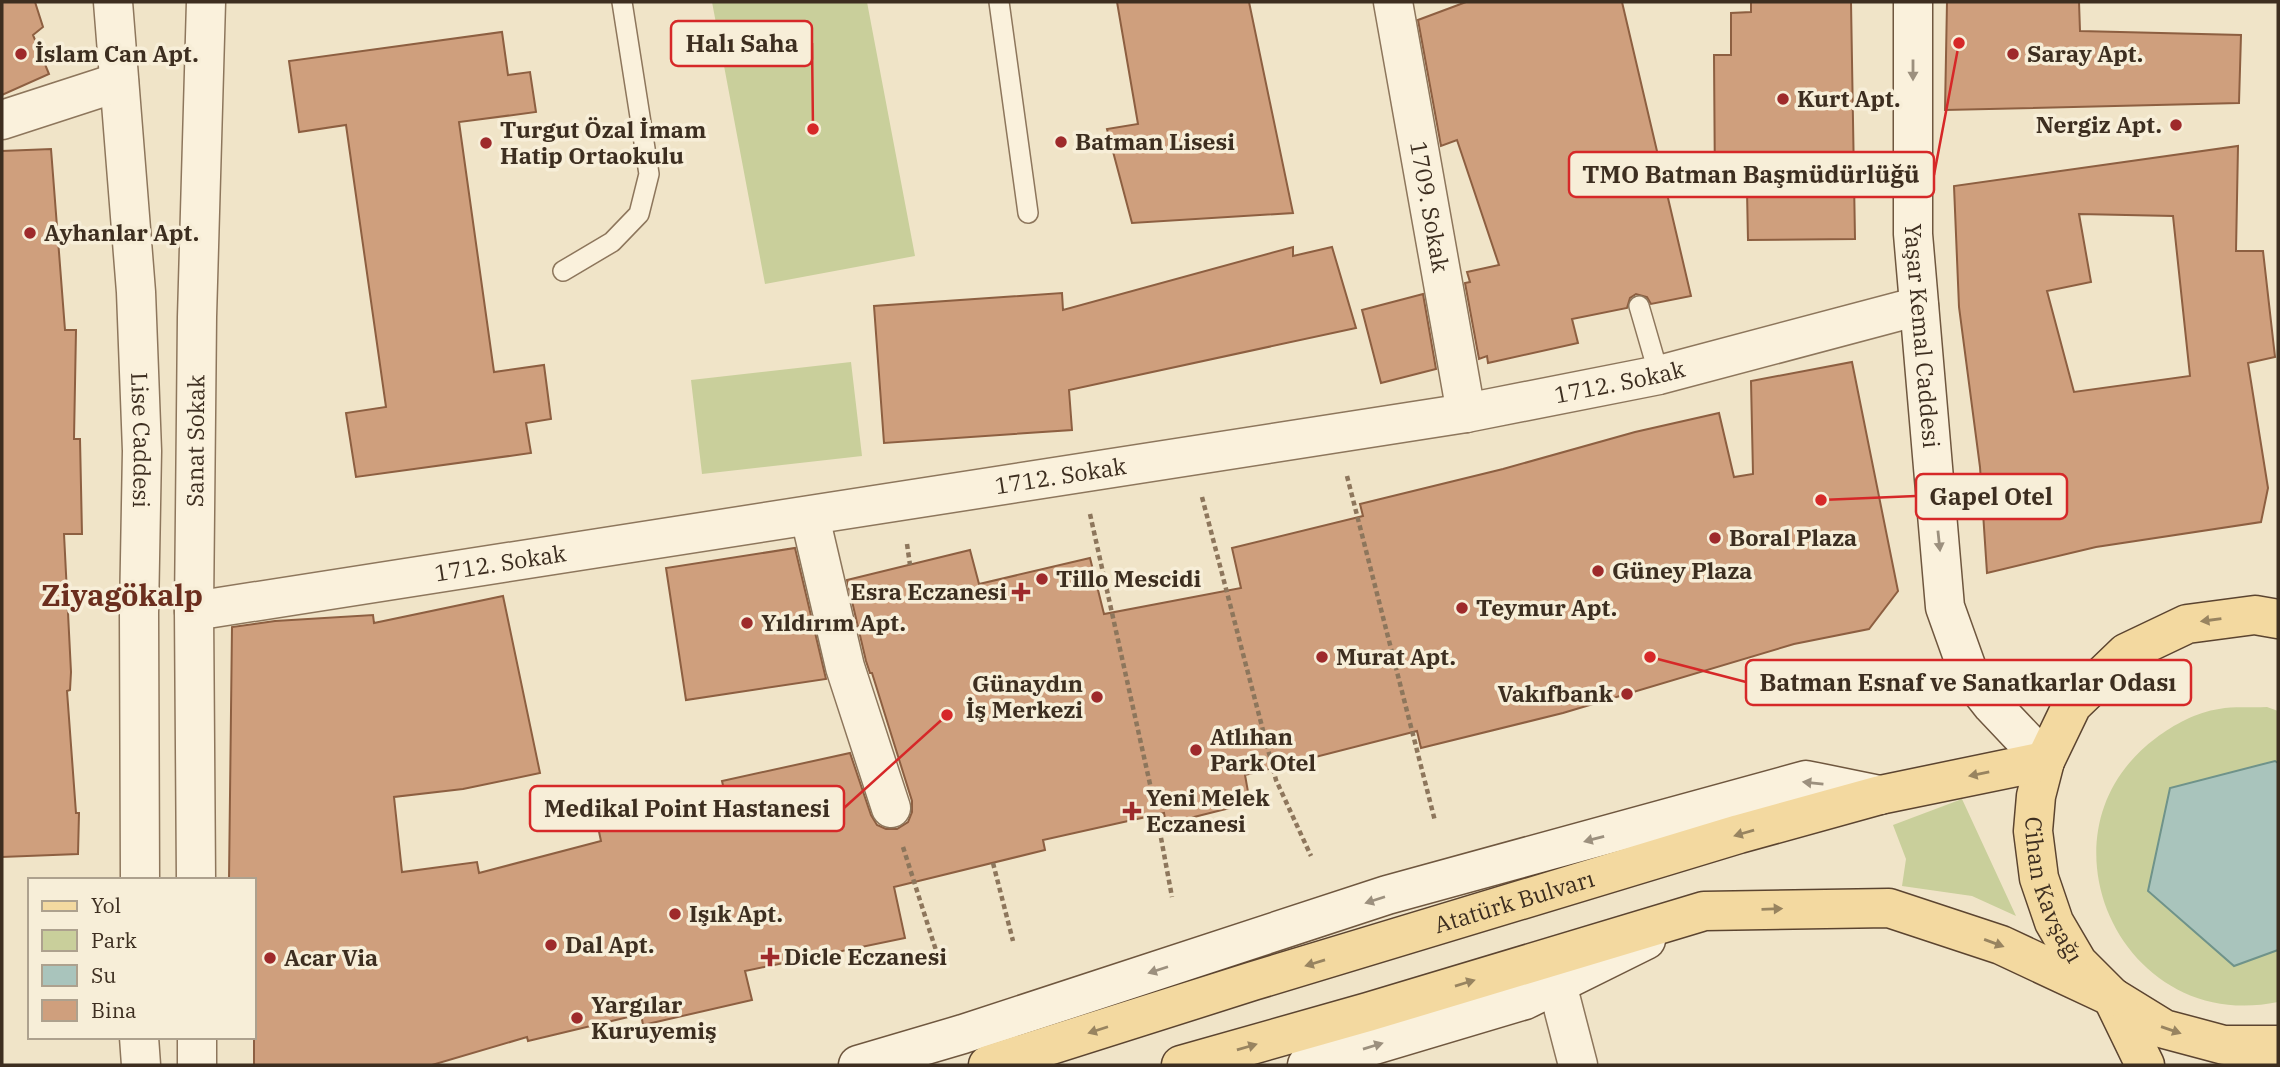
<svg xmlns="http://www.w3.org/2000/svg" width="2280" height="1067" viewBox="0 0 2280 1067" font-family="'IBM Plex Serif',serif">
  <style>
    .green { fill: #c9cf9b }
    .water { fill: #a9c4bc; stroke: #6f938a; stroke-width: 2 }
    .building { fill: #cf9f7d; stroke: #8d5f41; stroke-width: 2; fill-rule: evenodd }
    .lines { fill: none; stroke-linecap: round; stroke-linejoin: round }
    .lane-casing { stroke: #8d765c; stroke-width: 22 }
    .street-casing { stroke: #8d765c; stroke-width: 41 }
    .secondary-casing { stroke: #6f573f; stroke-width: 41 }
    .primary-casing { stroke: #5b4430; stroke-width: 41 }
    .path { stroke: #8d765c; stroke-width: 4.5; stroke-dasharray: 5 3.5; stroke-linecap: butt }
    .lane { stroke: #faf1dc; stroke-width: 19 }
    .street { stroke: #faf1dc; stroke-width: 38 }
    .secondary { stroke: #faf1dc; stroke-width: 38 }
    .primary { stroke: #f3d9a0; stroke-width: 38 }
    .oneway { fill: #9c907e }
    .oneway2 { fill: #988460 }
    .poi-dot { fill: #9e2a2b; stroke: #f7eed8; stroke-width: 2.5 }
    .labels { text-anchor: middle; stroke-width: 7; stroke-linejoin: round; paint-order: stroke }
    .poi-label { font-size: 23px; font-weight: bold; fill: #3d2e20; stroke: #f7eed8; text-anchor: start }
    .street-label { font-size: 23px; fill: #3d2e20; stroke: #f7eed8 }
    .district-label { font-size: 30px; font-weight: bold; fill: #6b2e1e; stroke: #f7eed8 }
    .leader { fill: none; stroke: #d62828; stroke-width: 2.5 }
    .callout-dot { fill: #d62828; stroke: #f7eed8; stroke-width: 2.5 }
    .callout { fill: #f7eed8; stroke: #d62828; stroke-width: 2.5 }
    .callout-label { font-size: 24px; text-anchor: middle; font-weight: bold; fill: #3d2e20 }
  </style>
  <rect width="100%" height="100%" fill="#f0e4c8"/>
  <path class="green" d="M 712,2 L 867,2 L 915,256 L 765,284 Z
    M 851,362 L 862,456 L 702,474 L 691,380 Z
    M 2267,707 L 2278,711 L 2278,763 L 2275,761 L 2234,966 L 2278,950 L 2278,1002 C 2121,1035 2029,832 2156,738 C 2173,725 2197,712 2219,709 C 2234,706 2251,708 2267,707 Z
    M 1962,799 L 2016,916 L 1972,896 L 1902,886 L 1906,859 L 1893,825 Z"/>
  <path class="water" d="M 2275,761 L 2278,763 L 2278,950 L 2234,966 L 2148,891 L 2170,788 Z"/>
  <path class="building" d="M 2,2 L 35,2 L 43,27 L 33,35 L 49,74 L 2,95 Z
    M 1117,2 L 1249,2 L 1293,213 L 1132,223 L 1107,129 L 1138,124 Z
    M 1466,2 L 1622,2 L 1691,296 L 1651,304 L 1647,297 L 1636,294 L 1630,298 L 1627,308 L 1572,319 L 1578,343 L 1488,363 L 1487,356 L 1479,359 L 1465,283 L 1470,282 L 1467,272 L 1499,265 L 1457,140 L 1441,146 L 1418,20 Z
    M 1751,2 L 1851,2 L 1855,239 L 1748,240 L 1747,191 L 1715,191 L 1714,55 L 1731,55 L 1731,13 L 1751,12 Z
    M 1947,2 L 2079,2 L 2080,31 L 2241,35 L 2239,103 L 1945,110 Z
    M 502,32 L 508,75 L 530,72 L 536,112 L 459,122 L 494,372 L 544,365 L 551,419 L 526,423 L 531,453 L 356,477 L 346,413 L 386,407 L 346,125 L 299,132 L 289,61 Z
    M 2238,146 L 2236,251 L 2263,251 L 2275,357 L 2248,363 L 2268,488 L 2261,522 L 2096,547 L 1987,573 L 1980,467 L 1959,307 L 1954,186 ZM 2079,214 L 2173,216 L 2190,376 L 2074,392 L 2047,291 L 2091,282 Z
    M 51,149 L 65,330 L 76,330 L 74,439 L 80,439 L 82,534 L 64,534 L 71,672 L 70,690 L 67,691 L 76,813 L 79,813 L 78,854 L 2,857 L 2,151 Z
    M 1293,247 L 1293,256 L 1332,247 L 1356,328 L 1069,390 L 1072,430 L 884,443 L 874,306 L 1062,293 L 1063,310 Z
    M 1423,294 L 1436,369 L 1381,383 L 1362,310 Z
    M 1852,362 L 1898,591 L 1869,629 L 1794,644 L 1563,713 L 1421,748 L 1417,731 L 1245,775 L 1250,803 L 1166,824 L 1164,813 L 1043,840 L 1045,850 L 894,887 L 905,938 L 745,971 L 752,1000 L 643,1025 L 641,1014 L 528,1041 L 527,1037 L 432,1065 L 254,1065 L 254,880 L 229,880 L 232,627 L 275,621 L 373,615 L 374,623 L 503,596 L 540,773 L 463,789 L 394,797 L 402,872 L 477,862 L 479,873 L 601,841 L 598,827 L 726,798 L 722,781 L 850,753 L 871,815 L 877,825 L 886,829 L 897,829 L 908,822 L 912,812 L 912,801 L 872,673 L 870,673 L 866,661 L 847,580 L 970,550 L 979,584 L 1090,558 L 1104,614 L 1241,588 L 1232,548 L 1363,516 L 1360,504 L 1503,469 L 1635,432 L 1719,413 L 1734,477 L 1753,474 L 1751,381 Z
    M 795,548 L 826,679 L 686,700 L 666,568 Z"/>
  <g class="lines">
    <defs>
      <path id="lane" d="M 999,2 L 1028,213
        M 563,271 L 612,242 L 639,214 L 649,174 L 622,2
        M 1639,306 L 1659,375"/>
      <g id="street">
        <path id="s1" d="M 113,2 L 136,292 L 142,451 L 139,613 L 140,880"/>
        <path id="s2" d="M 1393,2 L 1466,413"/>
        <path d="M 2,120 L 119,82"/>
        <path d="M 810,517 L 845,667 L 891,808"/>
        <path id="s3" d="M 194,611 L 1466,413 L 1659,375 L 1919,306"/>
        <path id="s4" d="M 196,880 L 194,611 L 197,317 L 206,2"/>
        <path d="M 1557,984 L 1578,1065"/>
        <path d="M 139,1037 L 141,1065"/>
        <path d="M 197,1037 L 197,1065"/>
      </g>
      <g id="secondary">
        <path id="s5" d="M 1913,2 L 1913,234 L 1945,607 L 1970,677 L 1992,705 L 2045,761"/>
        <path d="M 858,1065 L 963,1034 L 1387,895 L 1806,780 L 1880,795"/>
        <path d="M 1307,1065 L 1525,1000 L 1646,940"/>
      </g>
      <g id="primary">
        <path id="s6" d="M 2278,619 L 2255,615 L 2187,624 L 2126,653 L 2072,705 L 2045,761 L 2036,796 L 2033,831 L 2039,878 L 2054,922 L 2078,963 L 2112,997 L 2164,1029 L 2224,1045 L 2278,1045"/>
        <path d="M 2112,997 L 2145,1065"/>
        <path id="s7" d="M 988,1065 L 1253,981 L 1739,834 L 1880,795 L 2045,761"/>
        <path d="M 1181,1065 L 1368,1012 L 1704,911 L 1889,908 L 2001,945 L 2112,997"/>
      </g>
    </defs>
    <use href="#lane" class="lane-casing"/>
    <use href="#street" class="street-casing"/>
    <use href="#secondary" class="secondary-casing"/>
    <use href="#primary" class="primary-casing"/>
    <path class="path" d="M 1347,476 L 1435,821
      M 1202,497 L 1276,780 L 1311,856
      M 1090,514 L 1156,811 L 1172,897
      M 907,544 L 910,565
      M 903,847 L 940,963
      M 993,863 L 1013,941"/>
    <use href="#lane" class="lane"/>
    <use href="#street" class="street"/>
    <use href="#secondary" class="secondary"/>
    <use href="#primary" class="primary"/>
  </g>
  <defs><path id="oneway-solid" d="M-6-.8H1V-3.2L6.5 0L1 3.2V.8H-6Z" transform="scale(1.75)"/></defs>
  <g class="oneway">
    <use href="#oneway-solid" transform="translate(1913 70) rotate(90)"/>
    <use href="#oneway-solid" transform="translate(1939 541) rotate(84)"/>
    <use href="#oneway-solid" transform="translate(1813 783) rotate(-174)"/>
    <use href="#oneway-solid" transform="translate(1594 839) rotate(165)"/>
    <use href="#oneway-solid" transform="translate(1375 900) rotate(162)"/>
    <use href="#oneway-solid" transform="translate(1158 970) rotate(162)"/>
    <use href="#oneway-solid" transform="translate(1373 1046) rotate(-17)"/>
  </g>
  <g class="oneway2">
    <use href="#oneway-solid" transform="translate(2211 620) rotate(172)"/>
    <use href="#oneway-solid" transform="translate(1979 774) rotate(168)"/>
    <use href="#oneway-solid" transform="translate(1744 833) rotate(164)"/>
    <use href="#oneway-solid" transform="translate(1772 909) rotate(-2)"/>
    <use href="#oneway-solid" transform="translate(1994 943) rotate(20)"/>
    <use href="#oneway-solid" transform="translate(1315 963) rotate(163)"/>
    <use href="#oneway-solid" transform="translate(1465 983) rotate(-17)"/>
    <use href="#oneway-solid" transform="translate(1098 1030) rotate(162)"/>
    <use href="#oneway-solid" transform="translate(2171 1030) rotate(19)"/>
    <use href="#oneway-solid" transform="translate(1247 1047) rotate(-16)"/>
  </g>
  <g class="poi-dot">
    <circle cx="21" cy="54" r="7"/>
    <circle cx="2013" cy="54" r="7"/>
    <circle cx="1783" cy="99" r="7"/>
    <circle cx="2176" cy="125" r="7"/>
    <circle cx="1061" cy="142" r="7"/>
    <circle cx="486" cy="143" r="7"/>
    <circle cx="30" cy="233" r="7"/>
    <circle cx="1715" cy="538" r="7"/>
    <circle cx="1598" cy="571" r="7"/>
    <circle cx="1042" cy="579" r="7"/>
    <path d="M1017.5 581.5h7v7h7v7h-7v7h-7v-7h-7v-7h7z"/>
    <circle cx="1462" cy="608" r="7"/>
    <circle cx="747" cy="623" r="7"/>
    <circle cx="1322" cy="657" r="7"/>
    <circle cx="1627" cy="694" r="7"/>
    <circle cx="1097" cy="697" r="7"/>
    <circle cx="1196" cy="750" r="7"/>
    <path d="M1128.5 800.5h7v7h7v7h-7v7h-7v-7h-7v-7h7z"/>
    <circle cx="675" cy="914" r="7"/>
    <circle cx="551" cy="945" r="7"/>
    <path d="M766.5 946.5h7v7h7v7h-7v7h-7v-7h-7v-7h7z"/>
    <circle cx="270" cy="958" r="7"/>
    <circle cx="577" cy="1018" r="7"/>
  </g>
  <g class="labels">
    <g class="poi-label">
      <text x="35" y="62">İslam Can Apt.</text>
      <text x="2027" y="62">Saray Apt.</text>
      <text x="1797" y="107">Kurt Apt.</text>
      <text x="2162" y="133" text-anchor="end">Nergiz Apt.</text>
      <text x="500" y="138">Turgut Özal İmam<tspan x="500" dy="26">Hatip Ortaokulu</tspan></text>
      <text x="1075" y="150">Batman Lisesi</text>
      <text x="44" y="241">Ayhanlar Apt.</text>
      <text x="1729" y="546">Boral Plaza</text>
      <text x="1612" y="579">Güney Plaza</text>
      <text x="1056" y="587">Tillo Mescidi</text>
      <text x="1007" y="600" text-anchor="end">Esra Eczanesi</text>
      <text x="1476" y="616">Teymur Apt.</text>
      <text x="761" y="631">Yıldırım Apt.</text>
      <text x="1336" y="665">Murat Apt.</text>
      <text x="1083" y="692" text-anchor="end">Günaydın<tspan x="1083" dy="26">İş Merkezi</tspan></text>
      <text x="1613" y="702" text-anchor="end">Vakıfbank</text>
      <text x="1210" y="745">Atlıhan<tspan x="1210" dy="26">Park Otel</tspan></text>
      <text x="1146" y="806">Yeni Melek<tspan x="1146" dy="26">Eczanesi</tspan></text>
      <text x="689" y="922">Işık Apt.</text>
      <text x="565" y="953">Dal Apt.</text>
      <text x="784" y="965">Dicle Eczanesi</text>
      <text x="284" y="966">Acar Via</text>
      <text x="591" y="1013">Yargılar<tspan x="591" dy="26">Kuruyemiş</tspan></text>
    </g>
    <g class="street-label">
      <text dy="8" stroke="none"><textPath href="#s2" startOffset="208">1709. Sokak</textPath></text>
      <text dy="8" stroke="none"><textPath href="#s5" startOffset="334">Yaşar Kemal Caddesi</textPath></text>
      <text dy="8" stroke="none"><textPath href="#s3" startOffset="1444">1712. Sokak</textPath></text>
      <text dy="8" stroke="none"><textPath href="#s1" startOffset="439">Lise Caddesi</textPath></text>
      <text dy="8" stroke="none"><textPath href="#s4" startOffset="439">Sanat Sokak</textPath></text>
      <text dy="8" stroke="none"><textPath href="#s3" startOffset="877">1712. Sokak</textPath></text>
      <text dy="8" stroke="none"><textPath href="#s3" startOffset="310">1712. Sokak</textPath></text>
      <text dy="8" stroke="none"><textPath href="#s6" startOffset="430">Cihan Kavşağı</textPath></text>
      <text dy="8" stroke="none"><textPath href="#s7" startOffset="551">Atatürk Bulvarı</textPath></text>
    </g>
    <g class="district-label">
      <text x="122" y="606">Ziyagökalp</text>
    </g>
  </g>
  <path class="leader" d="M813 129L812 43M1959 43L1934 175M1821 500L1916 496M1650 657L1746 682M947 715L844 808"/>
  <g class="callout-dot">
    <circle cx="813" cy="129" r="7"/>
    <circle cx="1959" cy="43" r="7"/>
    <circle cx="1821" cy="500" r="7"/>
    <circle cx="1650" cy="657" r="7"/>
    <circle cx="947" cy="715" r="7"/>
  </g>
  <g class="callout">
    <rect x="671" y="21" width="141" height="45" rx="7"/>
    <rect x="1569" y="152" width="365" height="45" rx="7"/>
    <rect x="1916" y="474" width="151" height="45" rx="7"/>
    <rect x="1746" y="660" width="445" height="45" rx="7"/>
    <rect x="530" y="786" width="314" height="45" rx="7"/>
  </g>
  <g class="callout-label">
    <text x="742" y="52">Halı Saha</text>
    <text x="1751" y="183">TMO Batman Başmüdürlüğü</text>
    <text x="1991" y="505">Gapel Otel</text>
    <text x="1968" y="691">Batman Esnaf ve Sanatkarlar Odası</text>
    <text x="687" y="817">Medikal Point Hastanesi</text>
  </g>
  <rect width="2280" height="1067" fill="none" stroke="#3d2e20" stroke-width="7"/>
  <rect x="28" y="878" width="228" height="161" fill="#f7eed8" stroke="#ada18e" stroke-width="2"/>
  <rect x="42" y="901" width="35" height="10" fill="#f3d9a0" stroke="#ada18e" stroke-width="2"/>
  <text x="91" y="913" font-size="21" fill="#3d2e20">Yol</text>
  <rect x="42" y="930" width="35" height="21" fill="#c9cf9b" stroke="#ada18e" stroke-width="2"/>
  <text x="91" y="948" font-size="21" fill="#3d2e20">Park</text>
  <rect x="42" y="965" width="35" height="21" fill="#a9c4bc" stroke="#ada18e" stroke-width="2"/>
  <text x="91" y="983" font-size="21" fill="#3d2e20">Su</text>
  <rect x="42" y="1000" width="35" height="21" fill="#cf9f7d" stroke="#ada18e" stroke-width="2"/>
  <text x="91" y="1018" font-size="21" fill="#3d2e20">Bina</text>
</svg>
